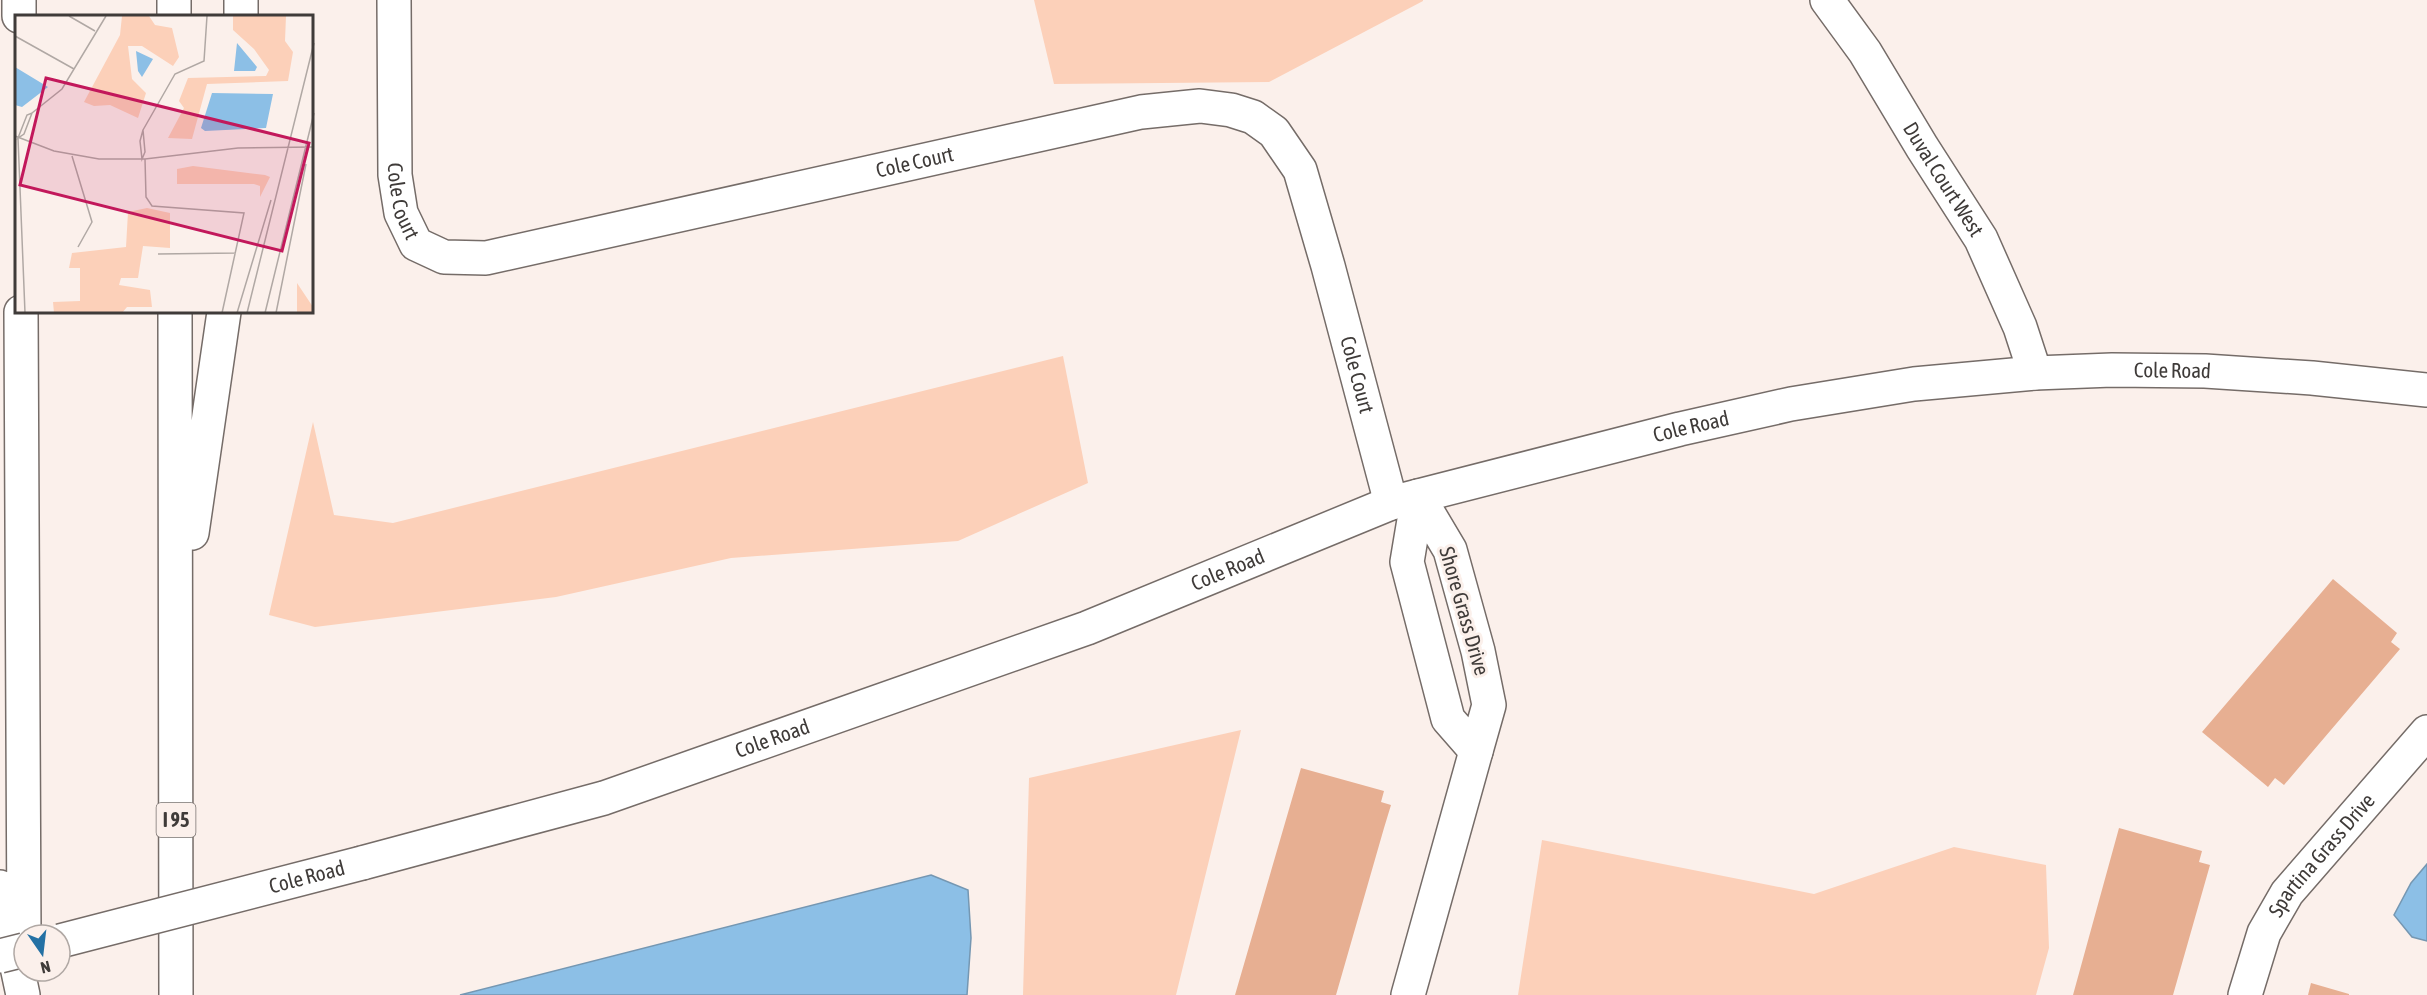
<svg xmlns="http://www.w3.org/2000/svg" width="2427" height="995" viewBox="0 0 2427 995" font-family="'Asap Condensed',sans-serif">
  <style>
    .green { fill: #fcd0b9 }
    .water { fill: #8cbfe6; stroke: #7597b2; stroke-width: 1.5 }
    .building { fill: #e7af92 }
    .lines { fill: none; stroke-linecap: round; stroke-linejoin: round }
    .minor-casing { stroke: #756c68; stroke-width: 36 }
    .highway-casing { stroke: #756c68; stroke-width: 36 }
    .minor { stroke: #fff; stroke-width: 33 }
    .highway { stroke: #fff; stroke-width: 33 }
    .minor-bridge-casing { stroke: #756c68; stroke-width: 36; stroke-linecap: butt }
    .minor-bridge { stroke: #fff; stroke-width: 33 }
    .labels { text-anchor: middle; stroke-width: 6; stroke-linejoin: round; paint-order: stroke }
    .shield { fill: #fbf0eb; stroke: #77716e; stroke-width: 1.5 }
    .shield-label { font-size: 20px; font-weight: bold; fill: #3f3b39 }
    .street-label { font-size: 21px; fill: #3f3b39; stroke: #fbf0eb }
    .inset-road { fill: none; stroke: #b0a8a4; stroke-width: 1.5 }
    .view { fill: #c2185b; fill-opacity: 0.15; stroke: #c2185b; stroke-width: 3 }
    .inset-edge { fill: none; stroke: #3f3b39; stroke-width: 3 }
  </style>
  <rect width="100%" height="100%" fill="#fbf0eb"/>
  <path class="green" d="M 1034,0 L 1423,0 L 1423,1 L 1269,82 L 1054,84 Z
    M 1063,356 L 1088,483 L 958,541 L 731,558 L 556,597 L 315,627 L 269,615 L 313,422 L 334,515 L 393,523 Z
    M 1241,730 L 1176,995 L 1023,995 L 1029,778 Z
    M 1542,840 L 1814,894 L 1954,847 L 2046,865 L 2049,948 L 2036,995 L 1518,995 Z"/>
  <path class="water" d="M 2427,864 L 2427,941 L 2412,937 L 2394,915 L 2411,883 Z
    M 931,875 L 968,890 L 971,938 L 967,995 L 460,995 Z"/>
  <path class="building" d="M 2333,579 L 2397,633 L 2391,642 L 2400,649 L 2284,785 L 2275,778 L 2268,787 L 2202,732 Z
    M 1301,768 L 1384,791 L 1381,802 L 1391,805 L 1384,828 L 1336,995 L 1235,995 Z
    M 2119,828 L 2202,851 L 2199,862 L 2210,865 L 2173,995 L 2073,995 Z
    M 2311,983 L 2349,994 L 2349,995 L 2308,995 Z"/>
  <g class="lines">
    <defs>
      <g id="minor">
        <path id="s1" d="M 394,0 L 395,175 L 401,213 L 416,244 L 444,257 L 486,258 L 1141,112 L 1200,106 L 1231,110 L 1253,117 L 1274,132 L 1300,170 L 1328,266 L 1391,503"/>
        <path id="s2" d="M 1827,0 L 1865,52 L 1922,147 L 1981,239 L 2020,327 L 2035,373"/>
        <path d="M 1418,496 L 1450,550 L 1478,651 L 1489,705 L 1476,751 L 1448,719 L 1407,562 Z"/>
        <path id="s3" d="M 362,863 L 604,798 L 1087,628 L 1391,503 L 1680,429 L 1791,404 L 1914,384 L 2035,373 L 2112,370 L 2205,371 L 2312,378 L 2427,390"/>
        <path d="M 1408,995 L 1476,751"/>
        <path id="s4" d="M 2245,995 L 2264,933 L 2287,893 L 2427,732"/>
      </g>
      <path id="highway" d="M 19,0 L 19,16
        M 174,0 L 174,16
        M 241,16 L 241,0
        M 21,312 L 24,935
        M 175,312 L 176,995
        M 192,533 L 224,312
        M 0,887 L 23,995"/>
    </defs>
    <use href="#minor" class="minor-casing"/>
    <use href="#highway" class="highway-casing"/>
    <use href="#minor" class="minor"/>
    <use href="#highway" class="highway"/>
    <defs>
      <g id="minor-bridge">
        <path id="s5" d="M 60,941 L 362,863"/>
        <path d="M 0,956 L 24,950"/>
      </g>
    </defs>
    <use href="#minor-bridge" class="minor-bridge-casing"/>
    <use href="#minor-bridge" class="minor-bridge"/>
  </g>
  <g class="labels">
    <rect class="shield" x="156.5" y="803" width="39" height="34" rx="4.5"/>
    <g class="shield-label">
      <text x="176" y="827">I 95</text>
    </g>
    <g class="street-label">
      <text dy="7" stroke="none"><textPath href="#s1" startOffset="760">Cole Court</textPath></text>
      <text dy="7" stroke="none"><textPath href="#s2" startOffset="214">Duval Court West</textPath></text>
      <text dy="7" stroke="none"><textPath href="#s1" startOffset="202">Cole Court</textPath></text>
      <text dy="7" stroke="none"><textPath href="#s3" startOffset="1887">Cole Road</textPath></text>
      <text dy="7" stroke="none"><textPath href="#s1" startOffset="1390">Cole Court</textPath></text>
      <text dy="7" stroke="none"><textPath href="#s3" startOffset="1401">Cole Road</textPath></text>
      <text dy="7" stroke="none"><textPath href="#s3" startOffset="915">Cole Road</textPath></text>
      <text transform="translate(1464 611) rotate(74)" y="7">Shore Grass Drive</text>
      <text dy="7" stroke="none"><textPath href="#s3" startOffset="429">Cole Road</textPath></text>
      <text dy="7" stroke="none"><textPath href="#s4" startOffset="162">Spartina Grass Drive</textPath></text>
      <text dy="7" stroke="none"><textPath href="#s5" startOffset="255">Cole Road</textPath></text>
    </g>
  </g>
  <g transform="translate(15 15)">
    <rect width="298" height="298" fill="#fbf0eb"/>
    <path d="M 107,1 L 134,1 L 140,10 L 157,13 L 164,42 L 158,51 L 127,31 L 113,31 L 117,64 L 131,78 L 123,103 L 95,90 L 79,91 L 69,87 L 105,20 ZM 218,1 L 271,1 L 270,26 L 278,37 L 273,66 L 192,69 L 177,124 L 153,123 L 169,93 L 164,86 L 173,63 L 251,61 L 254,55 L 239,34 L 218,15 ZM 178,151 L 250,160 L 255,162 L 245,182 L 245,171 L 239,169 L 162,169 L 162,154 ZM 132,193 L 155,198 L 155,233 L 128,231 L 123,263 L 106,263 L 104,270 L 135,275 L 137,292 L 112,292 L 107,298 L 39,298 L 38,287 L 65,286 L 65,253 L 54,253 L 57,238 L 111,232 L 113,197 ZM 282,268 L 298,292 L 298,298 L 282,298 Z" fill="#fcd0b9"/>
    <path d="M 222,28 L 242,52 L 240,56 L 219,56 ZM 121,36 L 138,44 L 127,62 L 123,56 ZM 0,52 L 33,72 L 7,92 L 0,90 ZM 197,78 L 258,79 L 251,113 L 190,116 L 186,113 Z" fill="#8cbfe6"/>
    <path class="inset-road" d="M 54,1 L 80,16M 0,21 L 59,54M 17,98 L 47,74 L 91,1M 17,98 L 9,119 L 3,123 L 12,100 ZM 128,115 L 160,59 L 189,46 L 192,1M 128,115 L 130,137 L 127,144 L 125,126 ZM 0,121 L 39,136 L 84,144 L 130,144 L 223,133 L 299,132M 3,123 L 10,298M 57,141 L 77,207 L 63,232M 130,144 L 131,182 L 137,191 L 229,198 L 207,298M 143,239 L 221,238M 222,298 L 256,185M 232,298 L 299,28M 250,298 L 299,98M 261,298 L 291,149"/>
    <path class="view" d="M 31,63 L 294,128 L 267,236 L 5,170 Z"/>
    <rect width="298" height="298" class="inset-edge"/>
  </g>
  <g transform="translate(42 953) rotate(166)"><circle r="28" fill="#fbf0eb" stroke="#b0a8a4" stroke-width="1.5"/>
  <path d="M0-4.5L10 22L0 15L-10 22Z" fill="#2471a4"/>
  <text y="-9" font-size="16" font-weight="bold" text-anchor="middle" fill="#3f3b39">N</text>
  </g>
</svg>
